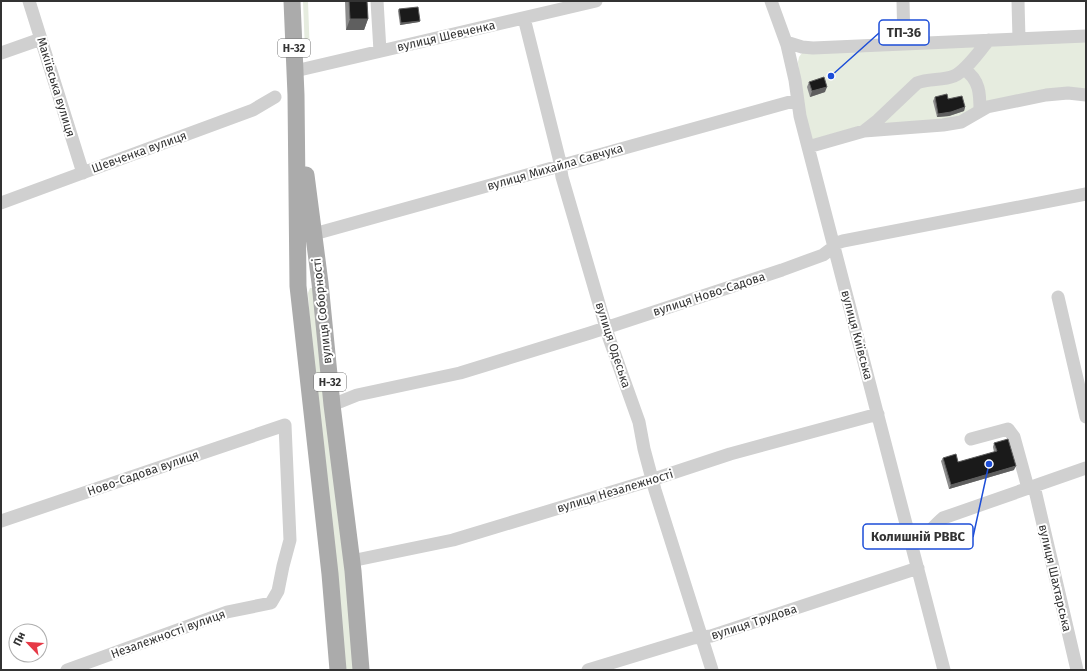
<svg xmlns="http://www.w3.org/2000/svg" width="1087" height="671" viewBox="0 0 1087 671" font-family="'Fira Sans',sans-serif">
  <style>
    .green { fill: #e6ecdf }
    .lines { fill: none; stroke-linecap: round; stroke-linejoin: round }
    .minor { stroke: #d0d0d0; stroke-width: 13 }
    .major { stroke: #ababab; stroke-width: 17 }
    .wall { fill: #8c8c8c }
    .shaded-wall { fill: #5f5f5f }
    .building { fill: #1a1a1a; stroke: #5f5f5f }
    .labels { text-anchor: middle; stroke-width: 4; stroke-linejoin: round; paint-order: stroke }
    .shield { fill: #fff; stroke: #707070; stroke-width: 1 }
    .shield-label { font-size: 11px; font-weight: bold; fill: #333 }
    .street-label { font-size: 12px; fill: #333; stroke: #fff }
    .leader { fill: none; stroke: #1d4ed8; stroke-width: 1.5 }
    .callout-dot { fill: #1d4ed8; stroke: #fff; stroke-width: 1.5 }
    .callout { fill: #fff; stroke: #1d4ed8; stroke-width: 1.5 }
    .callout-label { font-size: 13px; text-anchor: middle; font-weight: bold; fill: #333 }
  </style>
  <rect width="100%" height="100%" fill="#fff"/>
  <path class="green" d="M 303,1 L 308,1 L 310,57 L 305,51 Z
    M 1086,40 L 1086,93 L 1068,92 L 960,120 L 811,140 L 804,114 L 798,62 L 799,57 L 802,53 Z
    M 310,288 L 314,288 L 356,670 L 343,670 L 315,407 L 308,293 Z"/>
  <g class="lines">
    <path class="minor" d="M 29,1 L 83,173
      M 377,1 L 380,51
      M 771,1 L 787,45 L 795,80 L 800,116 L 944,670
      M 903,1 L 904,44
      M 1018,1 L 1019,39
      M 524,18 L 559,158 L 562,177 L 609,338 L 639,422 L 644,449 L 655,490 L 712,670
      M 786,42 L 802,47 L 813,48 L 1086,36
      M 1,53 L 41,39
      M 964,69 C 980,80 980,94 980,111
      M 295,71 L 596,1
      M 864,131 L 878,120 L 917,83 C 929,78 942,81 954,76 C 966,71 980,50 989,40
      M 808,147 L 864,131 L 943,125 L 961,122 L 987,107 L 1046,95 L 1068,93 L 1086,95
      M 1,203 L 253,110 L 275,97
      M 314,234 L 797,100
      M 1058,297 L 1086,417
      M 332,405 L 357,395 L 460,373 L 590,333 L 782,270 L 823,255 L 831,249 L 837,243 L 843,241 L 1086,194
      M 971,439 L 1008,429 L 1014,437 L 1028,488
      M 1034,486 L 1077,670
      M 1,521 L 285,425 L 290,540 L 283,566 L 278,591 L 271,603 L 227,612 L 67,670
      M 912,546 C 924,540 932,527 943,518 L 1086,468
      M 351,561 L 453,540 L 645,482 L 730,454 L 878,414
      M 588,670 L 693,638 L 711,636 L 918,568"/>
    <path class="major" d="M 292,1 L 296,95 L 298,286 L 330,574 L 338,670
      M 306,175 L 320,283 L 332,405 L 353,571 L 361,670"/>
  </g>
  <path class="wall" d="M 345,1 L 367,1 L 368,19 L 364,30 L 346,30 Z
    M 399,9 L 420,21 L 419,22 L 400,25 L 398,11 Z
    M 809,82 L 825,92 L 810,97 L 807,87 Z
    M 935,97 L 965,107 L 964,111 L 949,116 L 937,117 L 933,101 Z
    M 994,443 L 1014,470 L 949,489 L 941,461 L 943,458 L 958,462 L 994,452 L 993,447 Z"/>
  <path class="shaded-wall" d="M 350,19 L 368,19 L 364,30 L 346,30 Z
    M 420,21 L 419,22 L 400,25 L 401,23 Z
    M 827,87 L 825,92 L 810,97 L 812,91 Z
    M 965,107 L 964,111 L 949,116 L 937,117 L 938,114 Z
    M 1016,466 L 1014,470 L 949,489 L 951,485 Z"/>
  <path class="building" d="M 349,1 L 367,1 L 368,19 L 350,19 Z
    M 418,7 L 420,21 L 401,23 L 399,9 Z
    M 824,77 L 827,87 L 812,91 L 809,82 Z
    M 947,94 L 948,99 L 962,96 L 965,107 L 951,112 L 938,114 L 935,97 Z
    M 1008,439 L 1016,466 L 951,485 L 943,458 L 956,454 L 958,462 L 997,451 L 994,443 Z"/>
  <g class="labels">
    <g class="shield">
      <rect x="278" y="39" width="32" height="18" rx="3"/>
      <rect x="314" y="373" width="32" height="18" rx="3"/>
    </g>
    <g class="shield-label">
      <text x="294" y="52">Н-32</text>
      <text x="330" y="386">Н-32</text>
    </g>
    <g class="street-label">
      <text transform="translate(446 36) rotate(-13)" y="4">вулиця Шевченка</text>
      <text transform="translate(56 87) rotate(73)" y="4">Макіївська вулиця</text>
      <text transform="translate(139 152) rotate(-20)" y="4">Шевченка вулиця</text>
      <text transform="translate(555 167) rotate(-16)" y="4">вулиця Михайла Савчука</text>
      <text transform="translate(709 294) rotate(-18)" y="4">вулиця Ново-Садова</text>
      <text transform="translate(322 311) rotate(-96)" y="4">вулиця Соборності</text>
      <text transform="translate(857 335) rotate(75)" y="4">вулиця Київська</text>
      <text transform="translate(613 345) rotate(72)" y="4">вулиця Одеська</text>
      <text transform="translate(143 473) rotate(-19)" y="4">Ново-Садова вулиця</text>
      <text transform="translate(615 491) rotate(-17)" y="4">вулиця Незалежності</text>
      <text transform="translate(1055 578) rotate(77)" y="4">вулиця Шахтарська</text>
      <text transform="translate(754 622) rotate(-18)" y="4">вулиця Трудова</text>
      <text transform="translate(168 634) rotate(-20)" y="4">Незалежності вулиця</text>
    </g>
  </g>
  <path class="leader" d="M831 76L879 33M989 464L973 537"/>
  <g class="callout-dot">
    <circle cx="831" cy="76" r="4"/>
    <circle cx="989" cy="464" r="4"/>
  </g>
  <g class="callout">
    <rect x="879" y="20" width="50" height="25" rx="4"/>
    <rect x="863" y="524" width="110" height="25" rx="4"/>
  </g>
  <g class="callout-label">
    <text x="904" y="37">ТП-36</text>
    <text x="918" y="541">Колишній РВВС</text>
  </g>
  <rect width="1087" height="671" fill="none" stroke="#333333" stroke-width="4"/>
  <g transform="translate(28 643) rotate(295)"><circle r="19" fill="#ffffff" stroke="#adadad"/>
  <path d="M0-3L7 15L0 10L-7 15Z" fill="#e63946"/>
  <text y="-6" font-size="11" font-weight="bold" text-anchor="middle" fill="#333333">Пн</text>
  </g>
</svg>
